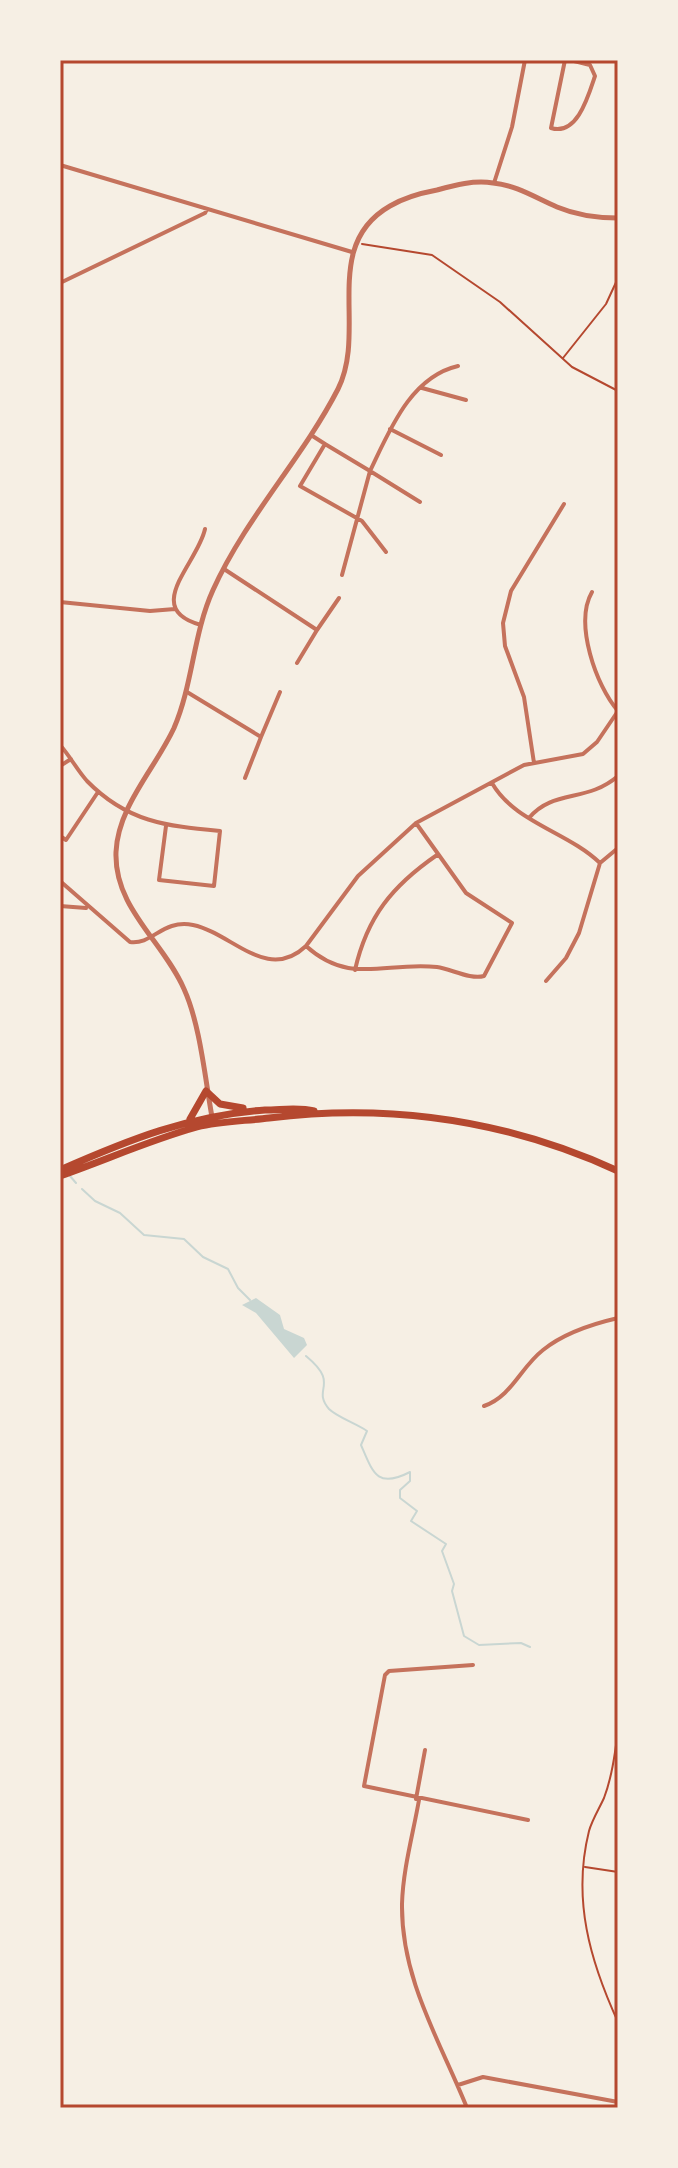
<svg xmlns="http://www.w3.org/2000/svg" width="678" height="2168" viewBox="0 0 678 2168" font-family="'IBM Plex Serif',serif">
  <style>
    .water { fill: #c9d6d2 }
    .lines { fill: none; stroke-linecap: round; stroke-linejoin: round }
    .stream { stroke: #c9d6d2; stroke-width: 2 }
    .path { stroke: #b5482f; stroke-width: 2 }
    .minor { stroke: #c5725c; stroke-width: 4 }
    .tertiary { stroke: #c5725c; stroke-width: 5 }
    .trunk { stroke: #b5482f; stroke-width: 7 }
    .neatline { fill: none; stroke: #b5482f; stroke-width: 3 }
  </style>
  <rect width="100%" height="100%" fill="#f6efe4"/>
  <path class="water" d="M 256,1298 L 280,1315 L 284,1329 L 304,1338 L 307,1345 L 294,1358 L 256,1313 L 242,1305 Z"/>
  <g class="lines">
    <path class="stream" d="M 70,1176 L 76,1183
      M 82,1189 L 95,1201 L 120,1213 L 144,1235 L 184,1239 L 203,1257 L 228,1269 L 238,1288 L 250,1300
      M 306,1356 C 341,1385 311,1388 329,1409 C 337,1417 357,1424 367,1431 L 361,1445 C 373,1473 377,1489 410,1472 L 410,1481 L 400,1490 L 400,1498 L 417,1511 L 411,1521 L 446,1544 L 442,1551 L 454,1584 L 452,1591 L 464,1636 L 479,1645 L 521,1643 L 530,1647"/>
    <path class="path" d="M 362,244 L 432,255 L 500,302 L 572,367 L 618,391
      M 563,358 L 606,304 L 618,278
      M 618,1731 C 615,1753 612,1777 604,1798 C 599,1809 592,1820 589,1831 C 572,1899 590,1961 618,2022
      M 585,1867 L 618,1872"/>
    <path class="minor" d="M 565,60 L 551,128 C 577,136 588,97 595,76 L 590,65 L 570,60
      M 60,165 L 352,252
      M 494,183 L 512,127 L 525,60
      M 60,283 L 205,213 L 207,209
      M 422,388 L 466,400
      M 390,429 L 441,455
      M 311,435 L 325,444 L 300,486 L 362,521 L 386,552
      M 325,444 L 370,471 L 342,575
      M 420,502 L 370,471 C 389,432 410,377 458,366
      M 224,569 L 317,630 L 297,663
      M 592,592 C 574,623 596,686 618,711
      M 60,602 L 150,611 L 175,609
      M 201,625 C 141,609 198,563 205,529
      M 317,630 L 339,598
      M 187,692 L 261,737 L 280,692
      M 60,745 C 70,756 77,770 87,781 C 127,822 166,826 220,831 L 214,886 L 159,880 L 166,826
      M 534,763 L 524,697 L 505,646 L 503,623 L 511,591 L 564,504
      M 60,766 L 71,759
      M 245,778 L 261,737
      M 492,783 C 514,822 568,832 600,863
      M 529,818 C 553,789 587,803 618,776
      M 60,836 L 66,840 L 98,792
      M 60,881 L 130,942 C 153,945 162,919 193,925 C 232,933 267,983 306,946 L 358,876 L 416,823 L 524,765 L 583,754 L 597,742 L 618,711
      M 60,906 L 86,908
      M 306,946 C 350,986 386,961 437,967 C 451,969 471,980 484,976 L 512,923 L 466,893 L 416,823
      M 355,970 C 367,917 392,886 437,855
      M 546,981 L 566,958 L 579,933 L 600,863 L 618,848
      M 484,1406 C 512,1396 520,1368 543,1350 C 564,1333 592,1324 618,1318
      M 473,1665 L 389,1671 L 385,1675 L 364,1786 L 528,1820
      M 416,1799 L 425,1750
      M 419,1800 C 413,1834 403,1869 402,1904 C 401,1979 440,2041 467,2108
      M 458,2085 L 483,2077 L 618,2102"/>
    <path class="tertiary" d="M 212,1117 C 205,1078 200,1024 184,989 C 163,941 114,908 116,852 C 118,806 155,769 174,728 C 193,684 193,634 213,590 C 246,517 302,459 338,389 C 368,330 320,246 390,206 C 405,197 421,193 437,190 C 455,185 474,180 493,183 C 516,185 536,198 557,207 C 576,215 598,218 618,218"/>
    <path class="trunk" d="M 190,1119 L 206,1091 L 220,1104 L 243,1108
      M 60,1170 C 128,1140 190,1115 265,1110 C 281,1110 299,1107 314,1111
      M 60,1176 C 106,1160 150,1140 197,1127 C 220,1121 246,1121 269,1118 C 390,1103 507,1120 618,1171"/>
  </g>
  <rect width="678" height="2168" fill="none" stroke="#f6efe4" stroke-width="124"/>
  <rect x="62" y="62" width="554" height="2044" class="neatline"/>
</svg>
